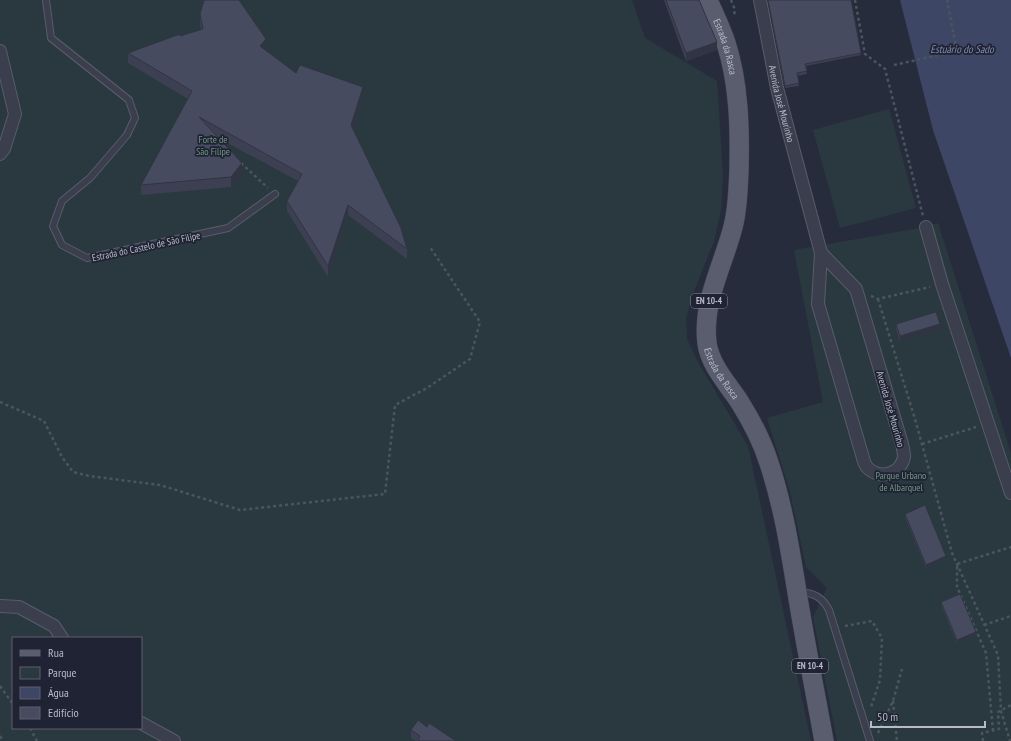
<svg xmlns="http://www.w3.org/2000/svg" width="1011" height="741" viewBox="0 0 1011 741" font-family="'PT Sans Narrow',sans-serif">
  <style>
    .green { fill: #2a393f; fill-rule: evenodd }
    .water { fill: #3e4665 }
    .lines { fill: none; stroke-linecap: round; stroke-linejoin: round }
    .lane-casing { stroke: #595c6b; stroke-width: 8 }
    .street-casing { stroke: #595c6b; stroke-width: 14 }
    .primary-casing { stroke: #444757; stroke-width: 20 }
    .path { stroke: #49565d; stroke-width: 2.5; stroke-dasharray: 3 3; stroke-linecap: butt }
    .lane { stroke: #3b3e4d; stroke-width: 6 }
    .street { stroke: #3b3e4d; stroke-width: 12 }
    .primary { stroke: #595d6d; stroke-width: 19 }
    .wall { fill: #3c4052 }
    .shaded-wall { fill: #313442 }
    .building { fill: #464b5f; stroke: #313442 }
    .labels { text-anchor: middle; stroke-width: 3.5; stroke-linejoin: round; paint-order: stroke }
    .shield { fill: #202333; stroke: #8a8d9b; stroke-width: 1 }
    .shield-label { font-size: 9px; font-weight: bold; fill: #b7bac8 }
    .street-label { font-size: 10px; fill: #b7bac8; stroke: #202333 }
    .park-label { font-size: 10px; fill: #709782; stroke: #202333 }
    .water-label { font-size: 11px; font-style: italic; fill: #818bad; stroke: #202333 }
  </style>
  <rect width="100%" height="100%" fill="#272c3d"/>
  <path class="green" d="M 0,0 L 632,0 L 645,38 L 717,81 L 723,176 L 721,210 L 714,241 L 691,299 L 686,319 L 687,339 L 699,364 L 748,446 L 811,741 L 0,741 ZM 13,638 L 141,638 L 141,728 L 13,728 Z
    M 889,109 L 916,208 L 840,228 L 813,130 Z
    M 938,223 L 1011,453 L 1011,741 L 837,741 L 813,617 L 827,588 L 806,567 L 790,492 L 767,418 L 823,402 L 794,250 L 926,227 Z"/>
  <path class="water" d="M 900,0 L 1011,0 L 1011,358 L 933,130 Z"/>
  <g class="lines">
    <defs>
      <path id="lane" d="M 46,0 L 51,38 L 129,100 L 135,118 L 127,135 L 90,178 L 62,201 L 53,226 L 62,245 L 87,258 L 228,228 L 275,194
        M 800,592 C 814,593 822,597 829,610 L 870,741"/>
      <g id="street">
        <path id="s1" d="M 760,0 L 777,88 L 821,253 L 818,304 L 863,458 C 864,462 866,467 869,469 C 882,480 901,473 904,457 C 904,453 903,448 902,444 L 856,289 L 821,253"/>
        <path d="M 0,51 L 15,114 L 4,149 L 0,154"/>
        <path d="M 926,227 L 942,284 L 1011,493"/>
        <path d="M 0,606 L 19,607 L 54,626 L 62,638"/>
        <path d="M 141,723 L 174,741"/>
      </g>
      <g id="primary">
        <path id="s2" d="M 708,0 C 714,14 721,28 726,43 C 739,84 740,127 739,170 C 738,189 738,208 733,227 C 723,266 702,302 707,343 C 710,365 727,383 739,401 C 751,420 762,441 769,463 C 783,505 790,549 797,592 C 805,642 815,691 824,741"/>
      </g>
    </defs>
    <use href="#lane" class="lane-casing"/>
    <use href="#street" class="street-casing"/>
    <use href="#primary" class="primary-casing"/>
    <path class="path" d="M 731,0 L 735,10 L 734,15
      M 855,0 L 865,54 L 885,69 L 923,216
      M 894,65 L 957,51 L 947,0
      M 241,163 L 268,188
      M 871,296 L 878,299 L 930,287
      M 878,299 L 915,419 L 952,553 L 998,655 L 1001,711 L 1010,741
      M 0,402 L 44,421 L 62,457 L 73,472 L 89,476 L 160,485 L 240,510 L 385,494 L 395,405 L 427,388 L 470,359 L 480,322 L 430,247
      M 922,444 L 976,427
      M 984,625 L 1011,616
      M 845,626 L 872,621 L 882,638 L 880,680 L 871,707
      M 0,686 L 13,704
      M 893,701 L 897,741
      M 30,728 L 37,741
      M 993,731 L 986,653 L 957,587 L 957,564 L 1011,547
      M 878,733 L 893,701 L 902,669
      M 0,736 L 3,741
      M 983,741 L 982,733 L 999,729 L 998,712 L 1011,705"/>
    <use href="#lane" class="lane"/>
    <use href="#street" class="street"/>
    <use href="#primary" class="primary"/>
  </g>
  <path class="wall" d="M 664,0 L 699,0 L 717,50 L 686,61 Z
    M 768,0 L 851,0 L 861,55 L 806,66 L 807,74 L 797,76 L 799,86 L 785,88 Z
    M 200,14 L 266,49 L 265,50 L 296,73 L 363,97 L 353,129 L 407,249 L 407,259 L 348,215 L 328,277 L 287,211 L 287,201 L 298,181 L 218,138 L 242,174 L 231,187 L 141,195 L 141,185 L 188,99 L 128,63 L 128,53 L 201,30 L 200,24 Z
    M 896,324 L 940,329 L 900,341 L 896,329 Z
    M 905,514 L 946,559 L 926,568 L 905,517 Z
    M 941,602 L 976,634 L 957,643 L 941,605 Z
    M 427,727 L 456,741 L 416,741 L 411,738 L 411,730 Z"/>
  <path class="shaded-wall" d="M 266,39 L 266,49 L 260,56 L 260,46 Z
    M 717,42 L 717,50 L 686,61 L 686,53 Z
    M 363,87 L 363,97 L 351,135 L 351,125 Z
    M 242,163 L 242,174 L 231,187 L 231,177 Z
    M 348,205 L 348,215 L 328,277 L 328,266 Z
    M 940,324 L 940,329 L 900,341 L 900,336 Z
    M 946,556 L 946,559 L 926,568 L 926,565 Z
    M 976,632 L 976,634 L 957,643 L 957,640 Z"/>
  <path class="building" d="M 204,0 L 239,0 L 266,39 L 260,46 L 296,73 L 300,65 L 363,87 L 351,125 L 401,228 L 407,249 L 348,205 L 328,266 L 287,201 L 302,174 L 199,117 L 242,163 L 231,177 L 141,185 L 192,91 L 128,53 L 180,34 L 180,36 L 203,29 L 200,14 Z
    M 666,0 L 699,0 L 717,42 L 686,53 Z
    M 768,0 L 851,0 L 861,53 L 805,64 L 807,71 L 797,73 L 799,83 L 785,86 Z
    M 936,312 L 940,324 L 900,336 L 896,324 Z
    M 925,505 L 946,556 L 926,565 L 905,514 Z
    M 960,594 L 976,632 L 957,640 L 941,602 Z
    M 418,720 L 427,727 L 429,723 L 456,741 L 420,741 L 418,740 L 420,736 L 411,730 Z"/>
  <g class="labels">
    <g class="shield">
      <rect x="691" y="294" width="36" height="14" rx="3"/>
      <rect x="792" y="659" width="36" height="14" rx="3"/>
    </g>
    <g class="shield-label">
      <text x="709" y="304">EN 10-4</text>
      <text x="810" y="669">EN 10-4</text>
    </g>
    <g class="street-label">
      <text dy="4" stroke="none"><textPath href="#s2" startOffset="50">Estrada da Rasca</textPath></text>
      <text dy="4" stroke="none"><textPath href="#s1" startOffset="106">Avenida José Mourinho</textPath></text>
      <text transform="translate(146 246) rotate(-12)" y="4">Estrada do Castelo de São Filipe</text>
      <text dy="4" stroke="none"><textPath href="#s2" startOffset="386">Estrada da Rasca</textPath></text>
      <text transform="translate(891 409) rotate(74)" y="4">Avenida José Mourinho</text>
    </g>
    <g class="park-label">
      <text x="213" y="143">Forte de<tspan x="213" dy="12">São Filipe</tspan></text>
      <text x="901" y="479">Parque Urbano<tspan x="901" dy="12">de Albarquel</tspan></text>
    </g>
    <g class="water-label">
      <text x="962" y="53">Estuário do Sado</text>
    </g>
  </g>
  <rect x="12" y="637" width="130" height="92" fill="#202333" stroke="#5c5f6f"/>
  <rect x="20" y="650" width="20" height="6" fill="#595d6d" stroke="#5c5f6f"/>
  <text x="48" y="657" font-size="12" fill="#b7bac8">Rua</text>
  <rect x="20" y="667" width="20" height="12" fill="#2a393f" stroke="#5c5f6f"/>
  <text x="48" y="677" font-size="12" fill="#b7bac8">Parque</text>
  <rect x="20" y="687" width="20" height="12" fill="#3e4665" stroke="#5c5f6f"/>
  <text x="48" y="697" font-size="12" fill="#b7bac8">Água</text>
  <rect x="20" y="707" width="20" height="12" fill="#464b5f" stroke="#5c5f6f"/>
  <text x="48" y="717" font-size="12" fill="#b7bac8">Edifício</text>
  <path d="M871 721v6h114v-6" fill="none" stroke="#b7bac8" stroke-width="2"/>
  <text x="877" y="721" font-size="12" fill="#b7bac8" stroke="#202333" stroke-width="3" paint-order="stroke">50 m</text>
</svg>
